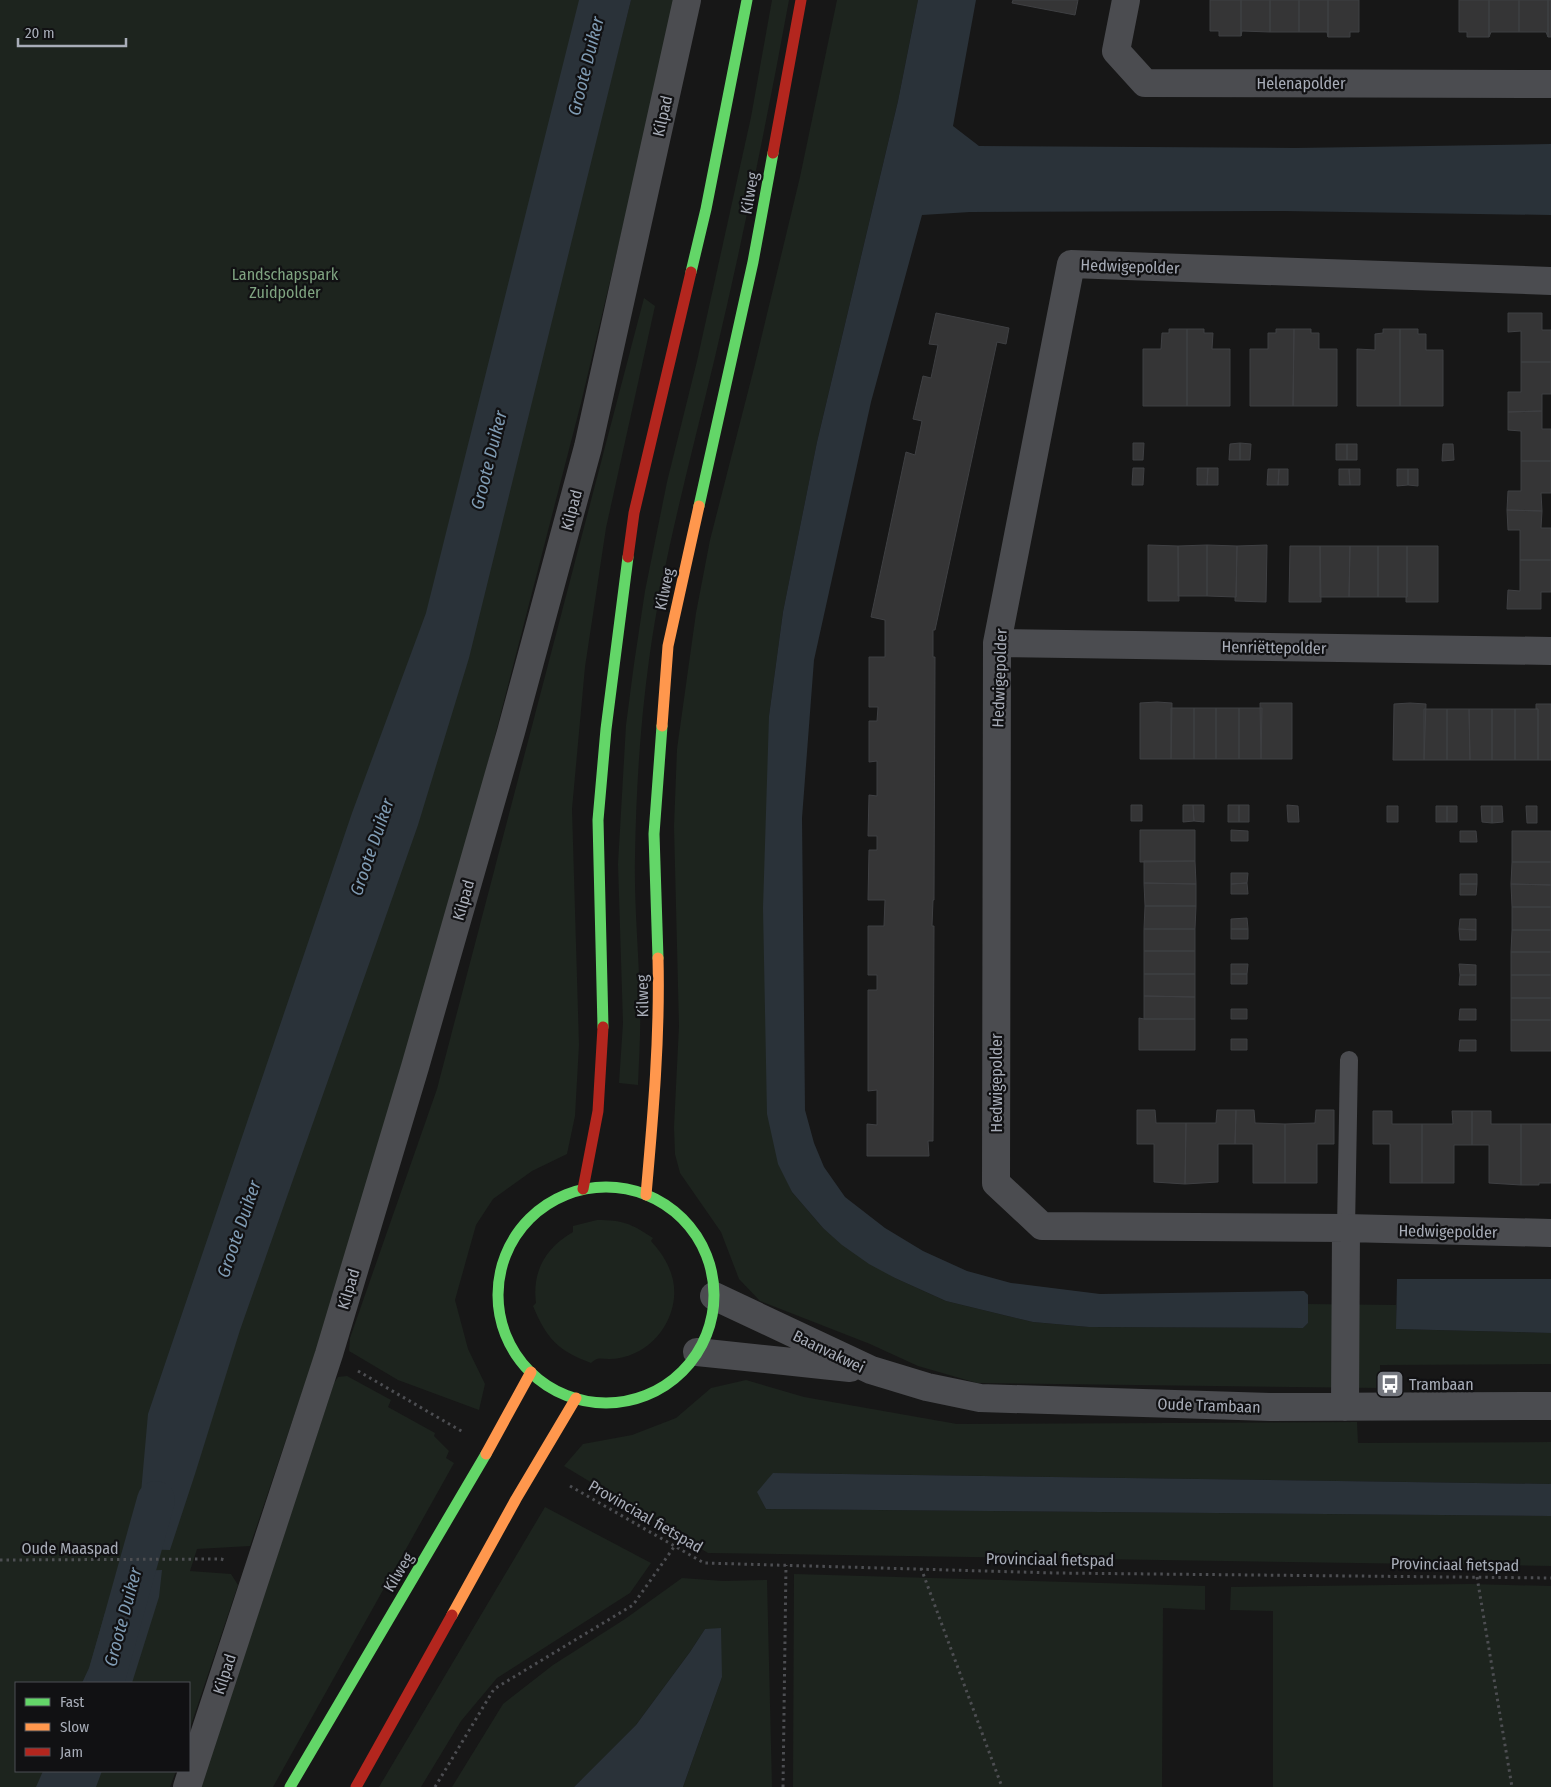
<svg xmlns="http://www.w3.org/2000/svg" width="1551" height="1787" viewBox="0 0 1551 1787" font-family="'Fira Sans Condensed',sans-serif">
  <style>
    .green { fill: #1d241e }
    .water { fill: #2a3239 }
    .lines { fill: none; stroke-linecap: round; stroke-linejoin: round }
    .canal { stroke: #2a3239; stroke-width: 38 }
    .building { fill: #353536; stroke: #3f4043 }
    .path { stroke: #4d4e52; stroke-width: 3; stroke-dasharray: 2.5 4; stroke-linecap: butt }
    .lane { stroke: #4b4c50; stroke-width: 18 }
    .street { stroke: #4b4c50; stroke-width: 28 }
    .fast { stroke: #63d668; stroke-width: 11 }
    .slow { stroke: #ff974d; stroke-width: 11 }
    .jam { stroke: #b3261e; stroke-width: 11 }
    .labels { text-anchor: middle; stroke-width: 4.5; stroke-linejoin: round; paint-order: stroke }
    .street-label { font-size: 16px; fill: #a8adb8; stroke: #111113 }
    .park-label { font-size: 16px; fill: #7fa381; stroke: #111113 }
    .poi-label { font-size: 16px; fill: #a8adb8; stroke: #111113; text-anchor: start }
    .water-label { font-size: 18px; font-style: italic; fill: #7f9bb3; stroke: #111113 }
  </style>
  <rect width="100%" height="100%" fill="#171717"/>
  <path class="green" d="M 0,0 L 617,0 L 611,79 L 631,0 L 674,0 L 630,197 L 581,403 L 481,790 L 340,1280 L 250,1546 L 197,1549 L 190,1571 L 231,1574 L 238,1585 L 189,1731 L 189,1683 L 16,1683 L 16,1771 L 176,1771 L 170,1787 L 0,1787 Z
    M 772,0 L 789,0 C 767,120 743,239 715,357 C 691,458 663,558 649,660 C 640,726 636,792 635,858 C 634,906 639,954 640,1002 C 641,1030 639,1058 638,1085 L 619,1083 L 623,1023 L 618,864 L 626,725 L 634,664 L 645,591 L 667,482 L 697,361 L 751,117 Z
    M 837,0 L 918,0 L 898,101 L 817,442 L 783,612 L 769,716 L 786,1178 L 792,1192 L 823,1228 L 895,1278 L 946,1301 L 1033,1322 L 1089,1327 L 1303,1328 L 1308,1323 L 1308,1304 L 1396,1305 L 1397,1329 L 1551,1333 L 1551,1364 L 1380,1365 L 1381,1388 L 977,1383 L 918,1366 L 870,1344 L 760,1301 L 739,1279 L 721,1232 L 680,1173 L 675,1154 L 674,1127 L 679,1026 L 674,827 L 677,749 L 696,613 L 710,540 L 754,368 L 800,177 Z
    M 644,298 L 655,306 L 606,528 L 585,667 L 572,809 L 579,1045 L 575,1116 L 567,1154 L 532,1171 L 493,1199 L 476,1225 L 455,1300 L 468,1349 L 485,1384 L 479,1410 L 398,1380 L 349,1351 L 350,1338 L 437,1089 Z
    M 597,1220 C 623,1220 632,1224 653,1238 L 651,1241 C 660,1251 667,1261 671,1273 C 682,1304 664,1340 635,1353 C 626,1357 618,1359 609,1359 C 605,1359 600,1358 597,1359 C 596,1359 592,1362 591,1363 C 557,1350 547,1339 533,1306 L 536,1303 C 532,1272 545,1248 573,1232 L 573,1226 Z
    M 347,1376 L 391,1400 L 388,1407 L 435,1433 L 434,1436 L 449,1451 L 446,1458 L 454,1463 L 273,1787 L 201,1787 L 334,1383 L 338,1377 Z
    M 746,1380 L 804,1397 L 957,1424 L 1357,1422 L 1358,1443 L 1551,1442 L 1551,1484 L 774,1473 L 758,1492 L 766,1509 L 1551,1516 L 1551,1566 L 708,1553 L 564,1466 L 583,1444 L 632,1435 L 676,1418 L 711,1388 Z
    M 545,1507 L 651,1563 L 630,1593 L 497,1678 L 461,1721 L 421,1787 L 379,1787 Z
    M 794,1574 L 1205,1586 L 1205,1610 L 1163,1608 L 1162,1787 L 793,1787 Z
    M 682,1578 L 723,1581 L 767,1580 L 772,1787 L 683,1787 L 722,1677 L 705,1629 L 690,1652 L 636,1725 L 574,1787 L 452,1787 L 503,1704 L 553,1665 L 625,1619 Z
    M 1471,1584 L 1551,1586 L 1551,1787 L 1273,1787 L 1273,1611 L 1230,1610 L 1231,1587 Z"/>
  <path class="water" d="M 579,0 L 631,0 L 469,658 L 418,825 L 240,1330 L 195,1474 L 170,1550 L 136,1549 L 148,1414 L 352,813 L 426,613 Z
    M 918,0 L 976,0 L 953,126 L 979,146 L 1295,148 L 1551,144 L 1551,215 L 1284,211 L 970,212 L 922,215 L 871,402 L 814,660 L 802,818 L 805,1110 L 814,1143 L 824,1167 L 845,1197 L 885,1228 L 923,1251 L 967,1271 L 1011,1283 L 1100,1294 L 1304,1291 L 1308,1295 L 1308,1323 L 1303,1328 L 1089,1327 L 1033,1322 L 946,1301 L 895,1278 L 869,1264 L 842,1245 L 823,1228 L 792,1192 L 778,1164 L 767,1114 L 763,908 L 769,716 L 783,612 L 817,442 L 898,101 Z
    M 1397,1279 L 1551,1279 L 1551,1333 L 1396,1329 Z
    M 773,1473 L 1551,1484 L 1551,1516 L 766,1509 L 757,1492 Z
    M 162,1570 L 159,1597 L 132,1683 L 82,1683 L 89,1668 L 105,1613 L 130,1571 Z
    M 721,1628 L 722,1677 L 683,1787 L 574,1787 L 636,1725 L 690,1652 L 705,1629 Z
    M 43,1771 L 102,1771 L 96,1787 L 36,1787 Z"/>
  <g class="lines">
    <path class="canal" d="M 105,1683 L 156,1500"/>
  </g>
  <path class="building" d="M 1013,0 L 1078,0 L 1075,15 L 1012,3 Z
    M 1210,0 L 1241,0 L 1241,36 L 1219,36 L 1219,31 L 1210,31 Z
    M 1241,0 L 1270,0 L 1270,32 L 1242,31 L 1241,36 Z
    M 1270,0 L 1299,0 L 1299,32 L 1270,32 Z
    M 1299,0 L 1328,0 L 1328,37 L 1327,32 L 1299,32 Z
    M 1328,0 L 1359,0 L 1359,32 L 1350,32 L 1350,37 L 1328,37 Z
    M 1459,0 L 1489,0 L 1489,37 L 1467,37 L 1467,32 L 1459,32 Z
    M 1489,0 L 1519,0 L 1519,32 L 1491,32 L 1489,37 Z
    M 1519,0 L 1548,0 L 1548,37 L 1546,32 L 1519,32 Z
    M 1548,0 L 1551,0 L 1551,37 L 1548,37 Z
    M 936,313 L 1009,328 L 1006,344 L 997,342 L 935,630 L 933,630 L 933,657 L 935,657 L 934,900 L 933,900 L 932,926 L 934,926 L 933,1141 L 928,1141 L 929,1156 L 867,1156 L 867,1124 L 877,1125 L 877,1090 L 868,1091 L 868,990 L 877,990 L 877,975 L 868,975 L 868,926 L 884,926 L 885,900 L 868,900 L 869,850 L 877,850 L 877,836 L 868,836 L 869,795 L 877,796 L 877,761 L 869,762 L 869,721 L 877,721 L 878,707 L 869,707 L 869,657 L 885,657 L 885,620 L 871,617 L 906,452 L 915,455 L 922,421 L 913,419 L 923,376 L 931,378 L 938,345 L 929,344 Z
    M 1508,313 L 1542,313 L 1542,330 L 1551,330 L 1551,362 L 1521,362 L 1521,331 L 1508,332 Z
    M 1169,329 L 1187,329 L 1187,406 L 1143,406 L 1143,349 L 1161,349 L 1162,333 L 1169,333 Z
    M 1187,329 L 1204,329 L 1204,333 L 1213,333 L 1212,349 L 1230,349 L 1230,406 L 1187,406 Z
    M 1276,329 L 1294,329 L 1293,406 L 1250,406 L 1250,349 L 1268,349 L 1268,333 L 1276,333 Z
    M 1294,329 L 1311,329 L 1311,333 L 1319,333 L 1319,349 L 1337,349 L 1337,406 L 1293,406 Z
    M 1383,329 L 1400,329 L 1400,406 L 1357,406 L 1357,349 L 1375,350 L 1375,334 L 1383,333 Z
    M 1400,329 L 1418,329 L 1418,334 L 1426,334 L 1426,350 L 1443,350 L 1443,406 L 1400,406 Z
    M 1521,362 L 1551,362 L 1551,394 L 1542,394 L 1542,411 L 1508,412 L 1508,392 L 1521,392 Z
    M 1542,411 L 1542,429 L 1551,429 L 1551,461 L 1521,461 L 1521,431 L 1508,430 L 1508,412 Z
    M 1133,443 L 1144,443 L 1143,460 L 1133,460 Z
    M 1240,443 L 1251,444 L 1250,460 L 1240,460 Z
    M 1240,443 L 1240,460 L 1229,460 L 1230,444 Z
    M 1336,444 L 1347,444 L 1347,460 L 1336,460 Z
    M 1347,444 L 1357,444 L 1357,460 L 1347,460 Z
    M 1443,444 L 1453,444 L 1454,460 L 1442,461 Z
    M 1521,461 L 1551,461 L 1551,493 L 1541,493 L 1542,511 L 1507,510 L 1508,491 L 1521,491 Z
    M 1133,468 L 1144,468 L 1143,485 L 1132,485 Z
    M 1197,468 L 1208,468 L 1207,485 L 1197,485 Z
    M 1208,468 L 1218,468 L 1218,485 L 1207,485 Z
    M 1268,469 L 1279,469 L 1278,485 L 1267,485 Z
    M 1279,469 L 1288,469 L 1288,485 L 1278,485 Z
    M 1339,469 L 1349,469 L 1350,485 L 1339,485 Z
    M 1349,469 L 1360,469 L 1360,485 L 1350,485 Z
    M 1397,469 L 1408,469 L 1408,485 L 1397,486 Z
    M 1408,469 L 1418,469 L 1418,486 L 1408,485 Z
    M 1507,510 L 1542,511 L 1541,528 L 1551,528 L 1551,560 L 1520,560 L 1520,530 L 1508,530 Z
    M 1148,545 L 1178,546 L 1179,601 L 1148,601 Z
    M 1207,545 L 1237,546 L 1236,597 L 1207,596 Z
    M 1207,545 L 1207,596 L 1178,596 L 1178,546 Z
    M 1267,545 L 1266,602 L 1235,601 L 1235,597 L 1236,597 L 1237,546 Z
    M 1290,546 L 1320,546 L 1321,602 L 1289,602 Z
    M 1320,546 L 1350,546 L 1349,597 L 1320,597 Z
    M 1350,546 L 1378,546 L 1378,597 L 1349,597 Z
    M 1378,546 L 1407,546 L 1407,597 L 1378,597 Z
    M 1407,546 L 1438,546 L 1438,602 L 1406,602 L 1406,597 L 1407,597 Z
    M 1520,560 L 1551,560 L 1551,592 L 1541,592 L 1541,609 L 1507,609 L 1508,590 L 1520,591 Z
    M 1157,702 L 1172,703 L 1171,759 L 1140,759 L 1140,703 Z
    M 1260,703 L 1292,703 L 1292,759 L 1261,759 Z
    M 1410,703 L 1426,704 L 1424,760 L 1393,760 L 1394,704 Z
    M 1536,704 L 1551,704 L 1551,760 L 1538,760 L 1538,709 L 1536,709 Z
    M 1171,708 L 1194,708 L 1194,759 L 1171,759 Z
    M 1194,708 L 1216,708 L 1216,759 L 1194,759 Z
    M 1216,708 L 1239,708 L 1239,759 L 1216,759 Z
    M 1239,708 L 1262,708 L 1261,759 L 1239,759 Z
    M 1424,709 L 1447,709 L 1447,760 L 1424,760 Z
    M 1447,709 L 1469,709 L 1470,760 L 1447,760 Z
    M 1469,709 L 1492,709 L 1492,760 L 1470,760 Z
    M 1492,709 L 1515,709 L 1515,760 L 1492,760 Z
    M 1515,709 L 1538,709 L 1538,760 L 1515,760 Z
    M 1131,805 L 1142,805 L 1142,821 L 1131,821 Z
    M 1183,805 L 1193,805 L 1194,821 L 1183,822 Z
    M 1193,805 L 1204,805 L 1204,822 L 1194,821 Z
    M 1228,805 L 1239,805 L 1239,822 L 1228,822 Z
    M 1239,805 L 1249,805 L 1249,822 L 1239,822 Z
    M 1287,805 L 1298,806 L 1299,822 L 1288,822 Z
    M 1387,806 L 1398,806 L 1398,822 L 1387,822 Z
    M 1436,806 L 1447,806 L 1447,822 L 1436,822 Z
    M 1447,806 L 1457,806 L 1457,822 L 1447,822 Z
    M 1481,806 L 1492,806 L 1492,823 L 1482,822 Z
    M 1492,806 L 1502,806 L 1503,822 L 1492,823 Z
    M 1526,806 L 1537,806 L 1537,823 L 1527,823 Z
    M 1140,830 L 1195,830 L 1195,861 L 1140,862 Z
    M 1231,830 L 1248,831 L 1248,841 L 1231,841 Z
    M 1460,831 L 1476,831 L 1477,842 L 1460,842 Z
    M 1512,831 L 1551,831 L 1551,862 L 1512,862 Z
    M 1144,861 L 1195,861 L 1196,884 L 1144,883 Z
    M 1512,862 L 1551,862 L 1551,885 L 1511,884 Z
    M 1231,873 L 1248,873 L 1247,883 L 1231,884 Z
    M 1460,874 L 1477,874 L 1477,884 L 1460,884 Z
    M 1144,883 L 1196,884 L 1196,906 L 1145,906 Z
    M 1247,883 L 1248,894 L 1231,894 L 1231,884 Z
    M 1460,884 L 1477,884 L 1476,895 L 1460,895 Z
    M 1511,884 L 1551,885 L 1551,907 L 1512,907 Z
    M 1145,906 L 1196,906 L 1195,929 L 1144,929 Z
    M 1512,907 L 1551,907 L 1551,930 L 1512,930 Z
    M 1247,918 L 1248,929 L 1231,929 L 1231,919 Z
    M 1460,919 L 1476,919 L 1476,930 L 1459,929 Z
    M 1144,929 L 1195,929 L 1195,951 L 1144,951 Z
    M 1231,929 L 1248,929 L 1248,939 L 1231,939 Z
    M 1459,929 L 1476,930 L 1476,940 L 1460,940 Z
    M 1512,930 L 1551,930 L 1551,952 L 1511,952 Z
    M 1144,951 L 1195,951 L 1195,974 L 1144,974 Z
    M 1511,952 L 1551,952 L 1551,975 L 1511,975 Z
    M 1231,964 L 1248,964 L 1247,974 L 1231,974 Z
    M 1459,964 L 1476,965 L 1476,975 L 1460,975 Z
    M 1144,974 L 1195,974 L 1195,997 L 1144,996 Z
    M 1231,974 L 1247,974 L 1247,984 L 1231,984 Z
    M 1460,975 L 1476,975 L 1476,985 L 1459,985 Z
    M 1511,975 L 1551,975 L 1551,998 L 1511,998 Z
    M 1144,996 L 1195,997 L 1195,1019 L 1144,1019 Z
    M 1511,998 L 1551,998 L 1551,1020 L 1511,1020 Z
    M 1231,1009 L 1247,1009 L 1247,1019 L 1231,1019 Z
    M 1460,1009 L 1476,1009 L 1476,1020 L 1459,1020 Z
    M 1139,1018 L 1144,1019 L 1195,1019 L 1195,1050 L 1139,1050 Z
    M 1511,1020 L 1551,1020 L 1551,1051 L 1511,1051 Z
    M 1231,1039 L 1247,1039 L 1247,1050 L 1231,1050 Z
    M 1460,1040 L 1476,1040 L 1476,1051 L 1459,1051 Z
    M 1137,1110 L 1155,1110 L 1156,1123 L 1186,1123 L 1185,1184 L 1154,1182 L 1154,1144 L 1137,1144 Z
    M 1217,1110 L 1236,1110 L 1235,1144 L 1218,1144 L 1218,1182 L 1185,1184 L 1186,1123 L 1216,1123 Z
    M 1236,1110 L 1254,1110 L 1255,1123 L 1285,1124 L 1285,1183 L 1253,1183 L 1253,1144 L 1235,1144 Z
    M 1316,1110 L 1334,1110 L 1334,1144 L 1317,1144 L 1317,1183 L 1285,1183 L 1285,1124 L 1315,1123 Z
    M 1373,1111 L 1392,1111 L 1392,1124 L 1422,1124 L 1422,1183 L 1390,1183 L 1390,1144 L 1373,1144 Z
    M 1452,1111 L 1472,1111 L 1472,1145 L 1454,1145 L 1454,1183 L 1422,1183 L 1422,1124 L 1453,1124 Z
    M 1472,1111 L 1491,1111 L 1491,1124 L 1521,1124 L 1521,1185 L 1489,1183 L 1489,1145 L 1472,1145 Z
    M 1521,1124 L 1551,1124 L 1551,1183 L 1539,1183 L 1539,1185 L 1521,1185 Z"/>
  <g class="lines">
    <path class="path" d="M 358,1371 L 463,1432
      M 570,1486 L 704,1563 L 1055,1573 L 1551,1578
      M 0,1560 L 221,1559 L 227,1561
      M 921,1568 L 1002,1787
      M 1477,1577 L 1512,1787
      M 435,1787 L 494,1689 L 633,1605 L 674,1547
      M 783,1787 L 786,1565"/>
    <path class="lane" d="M 1346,1228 L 1349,1060"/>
    <path class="street" d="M 1126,0 L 1116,51 L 1145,83 L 1551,84
      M 997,643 L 1551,651
      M 1346,1228 L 1042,1226 L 996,1183 L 997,643 L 1071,264 L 1551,281
      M 714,1296 L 871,1370 L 927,1387 L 980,1398 L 1270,1407 L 1551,1406
      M 697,1352 L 850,1368
      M 1345,1407 L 1346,1228 L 1551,1233
      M 187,1787 L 329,1354 L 415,1067 L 511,732 L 588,447 L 687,0"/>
    <path class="fast" d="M 691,272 L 706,209 L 747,0
      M 699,506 L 753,262 L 773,153
      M 658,958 L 654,834 L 662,726
      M 603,1027 L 598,820 L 606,729 L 628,557
      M498 1295a108 108 0 1 1 216 0a108 108 0 1 1-216 0Z
      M 290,1787 L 486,1454"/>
    <path class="slow" d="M 662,726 L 668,646 L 699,506
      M 646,1195 C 653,1116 660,1038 658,958
      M 486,1454 L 531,1372
      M 452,1615 L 516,1499 L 576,1398"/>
    <path class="jam" d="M 773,153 L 801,0
      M 628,557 L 634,513 L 691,272
      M 583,1189 L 598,1111 L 603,1027
      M 356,1787 L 452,1615"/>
  </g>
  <defs>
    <symbol id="bus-square" viewBox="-11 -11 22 22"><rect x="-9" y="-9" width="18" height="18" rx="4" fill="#757880" stroke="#111113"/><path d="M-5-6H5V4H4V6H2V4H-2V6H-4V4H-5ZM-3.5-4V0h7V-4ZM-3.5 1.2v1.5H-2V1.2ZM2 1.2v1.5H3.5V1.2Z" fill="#fff"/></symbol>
  </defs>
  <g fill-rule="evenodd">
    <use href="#bus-square" x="1374" y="1368" width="32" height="32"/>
  </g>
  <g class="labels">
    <g class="street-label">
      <text x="1301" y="89">Helenapolder</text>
      <text transform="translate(662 116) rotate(-77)" y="6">Kilpad</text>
      <text transform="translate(749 193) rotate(-80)" y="6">Kilweg</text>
      <text transform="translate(1130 266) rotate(2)" y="6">Hedwigepolder</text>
      <text transform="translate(571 510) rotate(-75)" y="6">Kilpad</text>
      <text transform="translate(664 589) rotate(-78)" y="6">Kilweg</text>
      <text transform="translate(1274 647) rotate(1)" y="6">Henriëttepolder</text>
      <text transform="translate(999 678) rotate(-88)" y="6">Hedwigepolder</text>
      <text transform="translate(463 900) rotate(-74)" y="6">Kilpad</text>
      <text transform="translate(642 996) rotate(-91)" y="6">Kilweg</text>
      <text transform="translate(996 1083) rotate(-90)" y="6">Hedwigepolder</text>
      <text transform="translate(1448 1231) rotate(1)" y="6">Hedwigepolder</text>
      <text transform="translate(348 1289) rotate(-73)" y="6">Kilpad</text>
      <text transform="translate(829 1351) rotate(26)" y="6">Baanvakwei</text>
      <text transform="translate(1209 1405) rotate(2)" y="6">Oude Trambaan</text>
      <text transform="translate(646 1516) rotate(30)" y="6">Provinciaal fietspad</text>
      <text x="70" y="1554">Oude Maaspad</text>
      <text transform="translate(1050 1559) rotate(1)" y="6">Provinciaal fietspad</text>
      <text transform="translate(1455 1564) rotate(1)" y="6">Provinciaal fietspad</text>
      <text transform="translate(398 1572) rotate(-59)" y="6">Kilweg</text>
      <text transform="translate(224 1674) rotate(-72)" y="6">Kilpad</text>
    </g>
    <g class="park-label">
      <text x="285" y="280">Landschapspark<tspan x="285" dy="18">Zuidpolder</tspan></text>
    </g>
    <g class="poi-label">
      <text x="1409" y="1390">Trambaan</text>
    </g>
    <g class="water-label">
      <text transform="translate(586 66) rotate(-76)" y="6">Groote Duiker</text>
      <text transform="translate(489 460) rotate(-76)" y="6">Groote Duiker</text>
      <text transform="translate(372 847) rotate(-71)" y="6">Groote Duiker</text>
      <text transform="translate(239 1229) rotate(-71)" y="6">Groote Duiker</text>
      <text transform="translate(123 1617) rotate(-75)" y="6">Groote Duiker</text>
    </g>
  </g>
  <rect x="15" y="1682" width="175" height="90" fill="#111113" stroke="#4d4f55"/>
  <rect x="25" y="1698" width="25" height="8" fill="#63d668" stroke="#4d4f55"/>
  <text x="60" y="1707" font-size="15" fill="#a8adb8">Fast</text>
  <rect x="25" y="1723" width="25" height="8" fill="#ff974d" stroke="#4d4f55"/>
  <text x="60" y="1732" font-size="15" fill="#a8adb8">Slow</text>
  <rect x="25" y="1748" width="25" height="8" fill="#b3261e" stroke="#4d4f55"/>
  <text x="60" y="1757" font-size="15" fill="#a8adb8">Jam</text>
  <path d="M18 38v8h108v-8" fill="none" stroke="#a8adb8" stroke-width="2.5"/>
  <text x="25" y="38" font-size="15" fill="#a8adb8" stroke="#111113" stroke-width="4" paint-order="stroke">20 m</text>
</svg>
